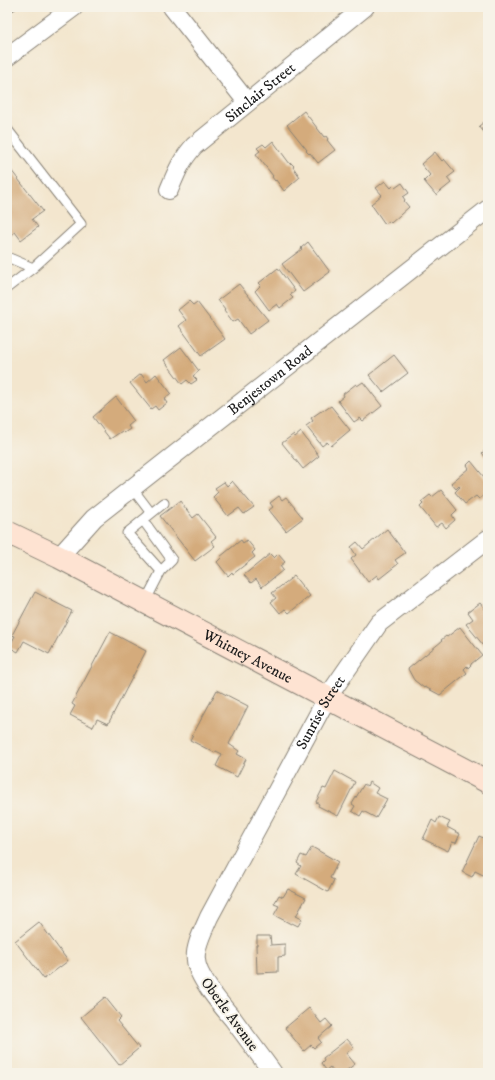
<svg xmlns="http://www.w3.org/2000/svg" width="495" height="1080" viewBox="0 0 495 1080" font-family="'IM FELL DW Pica',serif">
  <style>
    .building { fill: #d4ab7c }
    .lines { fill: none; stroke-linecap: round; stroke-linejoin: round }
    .service-casing { stroke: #888175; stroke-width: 11 }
    .minor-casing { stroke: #888175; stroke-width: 20 }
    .secondary-casing { stroke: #888175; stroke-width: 24 }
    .service { stroke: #fff; stroke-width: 9 }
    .minor { stroke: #fff; stroke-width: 18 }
    .secondary { stroke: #fee3d2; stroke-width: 22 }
    .rail-casing { stroke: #1c1c1c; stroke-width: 4.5 }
    .rail { stroke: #f7f3e8; stroke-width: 3; stroke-dasharray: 9; stroke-linecap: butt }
    .labels { text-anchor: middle; stroke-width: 4; stroke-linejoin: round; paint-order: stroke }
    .street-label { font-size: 15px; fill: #1c1c1c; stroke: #f7f3e8 }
  </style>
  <rect width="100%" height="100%" fill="#f7f3e8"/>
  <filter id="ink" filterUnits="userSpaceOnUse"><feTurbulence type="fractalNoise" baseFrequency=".025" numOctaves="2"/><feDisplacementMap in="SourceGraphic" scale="8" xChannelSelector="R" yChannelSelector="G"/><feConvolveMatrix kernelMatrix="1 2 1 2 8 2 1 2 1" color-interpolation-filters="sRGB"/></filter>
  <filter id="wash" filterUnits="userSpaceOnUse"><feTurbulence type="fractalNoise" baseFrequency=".012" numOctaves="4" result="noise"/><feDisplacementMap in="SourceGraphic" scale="16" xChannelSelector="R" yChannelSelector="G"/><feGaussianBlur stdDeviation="0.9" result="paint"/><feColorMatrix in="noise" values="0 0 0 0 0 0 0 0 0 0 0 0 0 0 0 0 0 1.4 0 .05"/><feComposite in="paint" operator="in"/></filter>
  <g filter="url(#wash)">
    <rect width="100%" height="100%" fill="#f3e6ce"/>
    <g id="blocks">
      <path class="building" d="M 304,111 L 324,137 L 326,136 L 328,139 L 327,140 L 335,150 L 318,163 L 310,153 L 309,154 L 306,151 L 307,150 L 287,125 Z
        M 488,119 L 488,137 L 479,126 Z
        M 273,141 L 290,164 L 291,163 L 294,166 L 293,167 L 300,177 L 284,191 L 276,180 L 275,181 L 272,177 L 273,176 L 256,154 L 260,151 L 257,148 L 263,144 L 266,147 Z
        M 435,152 L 442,161 L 444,159 L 455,172 L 447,178 L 451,183 L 436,195 L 424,181 L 430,175 L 421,164 Z
        M 7,165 L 43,211 L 32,219 L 38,227 L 21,240 L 15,232 L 7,238 Z
        M 385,181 L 391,188 L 393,186 L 395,188 L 402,183 L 409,193 L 403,197 L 405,200 L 404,201 L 409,207 L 391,223 L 389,221 L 385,224 L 371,204 L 382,195 L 376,188 Z
        M 308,242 L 330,272 L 303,292 L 282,264 L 302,249 L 301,248 Z
        M 278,268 L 295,291 L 290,295 L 293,298 L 280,308 L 277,304 L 269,310 L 255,291 L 261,285 L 259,283 Z
        M 239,284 L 268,320 L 249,334 L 238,319 L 233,322 L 224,310 L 225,309 L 218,300 Z
        M 189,301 L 193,305 L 197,302 L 225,339 L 201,356 L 179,326 L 186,320 L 178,310 Z
        M 181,347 L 199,371 L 193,376 L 197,380 L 191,384 L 187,380 L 182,384 L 164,360 Z
        M 394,355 L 408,373 L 383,392 L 369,375 Z
        M 141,374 L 147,382 L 156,374 L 171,393 L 164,399 L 167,403 L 158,410 L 155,406 L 151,409 L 130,383 Z
        M 363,382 L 382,406 L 363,421 L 360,418 L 354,422 L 338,401 L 344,396 L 343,394 L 356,384 L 357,386 Z
        M 116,397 L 134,421 L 128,426 L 130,429 L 124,433 L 122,431 L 110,439 L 93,417 Z
        M 331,406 L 350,430 L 331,446 L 327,442 L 322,446 L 306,426 L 313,421 L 311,418 L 324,409 L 325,410 Z
        M 301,432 L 319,456 L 303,469 L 282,443 L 294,434 L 295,437 Z
        M 488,448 L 488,460 L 482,453 Z
        M 471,461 L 488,482 L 488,487 L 484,489 L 487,493 L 479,499 L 476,496 L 465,504 L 455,492 L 460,487 L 459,486 L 456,489 L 451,483 L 469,468 L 467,465 Z
        M 232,481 L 254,507 L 244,514 L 239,508 L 228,516 L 213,497 L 218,492 L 215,488 L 224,482 L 227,486 Z
        M 441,490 L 457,510 L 452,515 L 455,520 L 446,528 L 442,523 L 436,527 L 420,507 L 423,504 L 421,502 L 430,495 L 432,497 Z
        M 279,496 L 282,500 L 286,497 L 303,518 L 286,531 L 269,510 L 273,507 L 270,503 Z
        M 180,501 L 193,518 L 198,514 L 216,537 L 211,541 L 215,546 L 195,561 L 160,516 Z
        M 387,529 L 405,553 L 395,560 L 398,564 L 379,579 L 377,575 L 368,582 L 351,559 L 356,555 L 351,547 L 357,542 L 363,549 Z
        M 241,540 L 243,543 L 247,540 L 255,550 L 252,553 L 255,557 L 233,574 L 232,572 L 228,576 L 217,562 L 221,558 L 220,557 Z
        M 270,554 L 274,558 L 278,554 L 285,562 L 280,566 L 283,570 L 262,587 L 256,579 L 251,583 L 244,575 Z
        M 294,576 L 310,596 L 289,613 L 285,609 L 280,613 L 271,602 L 276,598 L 272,593 Z
        M 35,592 L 72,611 L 49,654 L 24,641 L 18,652 L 9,647 L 15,636 L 12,635 Z
        M 480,603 L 485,609 L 488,607 L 488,651 L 466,624 L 473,619 L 468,612 Z
        M 460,627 L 482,655 L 471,664 L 471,665 L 468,668 L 467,666 L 464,669 L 467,673 L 440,695 L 425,687 L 424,688 L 414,680 L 408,669 L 442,641 L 441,640 L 446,636 L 447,637 Z
        M 110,632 L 146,651 L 108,724 L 97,719 L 93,727 L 70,715 L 75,706 L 72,704 Z
        M 217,690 L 248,706 L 229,744 L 239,751 L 237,754 L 246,759 L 237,777 L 216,766 L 222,754 L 216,751 L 215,753 L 190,740 Z
        M 335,771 L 355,782 L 338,816 L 318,806 L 319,804 L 316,802 L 323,788 L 326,789 Z
        M 369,782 L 378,788 L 375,793 L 387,799 L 376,818 L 363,811 L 360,816 L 352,811 L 355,806 L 352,804 L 364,784 L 367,786 Z
        M 439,817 L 450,822 L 447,827 L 460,834 L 456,843 L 452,842 L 448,851 L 423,839 L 432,820 L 436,823 Z
        M 479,836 L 488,840 L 488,844 L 486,847 L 488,848 L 488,865 L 483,875 L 475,871 L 472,877 L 462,872 Z
        M 312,847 L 338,862 L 330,878 L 334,880 L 328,892 L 296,874 L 301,866 L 297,863 L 301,855 L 306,857 Z
        M 288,889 L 306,898 L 296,916 L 302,919 L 298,926 L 292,923 L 291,924 L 274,915 L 279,906 L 274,904 L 279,895 L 283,897 Z
        M 39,922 L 68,961 L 44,979 L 15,941 Z
        M 257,936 L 270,936 L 271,945 L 285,944 L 285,956 L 278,957 L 278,972 L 257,973 L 256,945 L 257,945 Z
        M 105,997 L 121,1017 L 117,1021 L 139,1048 L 119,1065 L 81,1017 Z
        M 309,1008 L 321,1023 L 326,1019 L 332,1026 L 318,1038 L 321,1042 L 314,1048 L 311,1045 L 304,1051 L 285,1028 Z
        M 347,1039 L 354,1047 L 346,1053 L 355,1064 L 343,1073 L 334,1073 L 330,1067 L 326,1070 L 321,1063 L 324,1060 L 323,1058 Z"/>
    </g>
  </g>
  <g filter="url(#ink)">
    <use href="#blocks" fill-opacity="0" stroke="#888175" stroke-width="1"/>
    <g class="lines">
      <defs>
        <path id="service" d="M 7,129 L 81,224 L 33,268 L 7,288
          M 7,257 L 33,268
          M 132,488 L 151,513
          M 143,520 L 172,560 L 161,571 L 145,602
          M 161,571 L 127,533 L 164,503"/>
        <g id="minor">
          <path d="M 172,7 L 247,102"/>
          <path d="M 7,57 L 74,7"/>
          <path id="s1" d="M 169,190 C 177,171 180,162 194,146 L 365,7"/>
          <path id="s2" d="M 59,557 L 94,518 L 488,209"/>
          <path id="s3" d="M 273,1073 C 260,1055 246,1037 233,1019 C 222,1006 197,977 196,960 C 194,947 204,929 209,917 L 327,698 L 379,623 L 488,539"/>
        </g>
        <g id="secondary">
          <path id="s4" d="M 7,532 L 59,557 L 488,782"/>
        </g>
      </defs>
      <use href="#service" class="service-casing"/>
      <use href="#minor" class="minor-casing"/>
      <use href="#secondary" class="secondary-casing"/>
      <use href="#service" class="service"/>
      <use href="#minor" class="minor"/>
      <use href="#secondary" class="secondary"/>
      <defs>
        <path id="rail" d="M 7,11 L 15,7"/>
      </defs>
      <use href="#rail" class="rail-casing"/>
      <use href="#rail" class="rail"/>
    </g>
  </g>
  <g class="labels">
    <g class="street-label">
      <text dy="5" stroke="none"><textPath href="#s1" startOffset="136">Sinclair Street</textPath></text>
      <text dy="5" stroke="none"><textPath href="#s2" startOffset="276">Benjestown Road</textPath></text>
      <text dy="5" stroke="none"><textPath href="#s4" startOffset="271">Whitney Avenue</textPath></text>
      <text dy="5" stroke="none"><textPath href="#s3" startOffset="416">Sunrise Street</textPath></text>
      <text transform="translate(230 1014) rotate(54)" y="5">Oberle Avenue</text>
    </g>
  </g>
  <rect width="495" height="1080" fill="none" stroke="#f7f3e8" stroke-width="24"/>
</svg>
